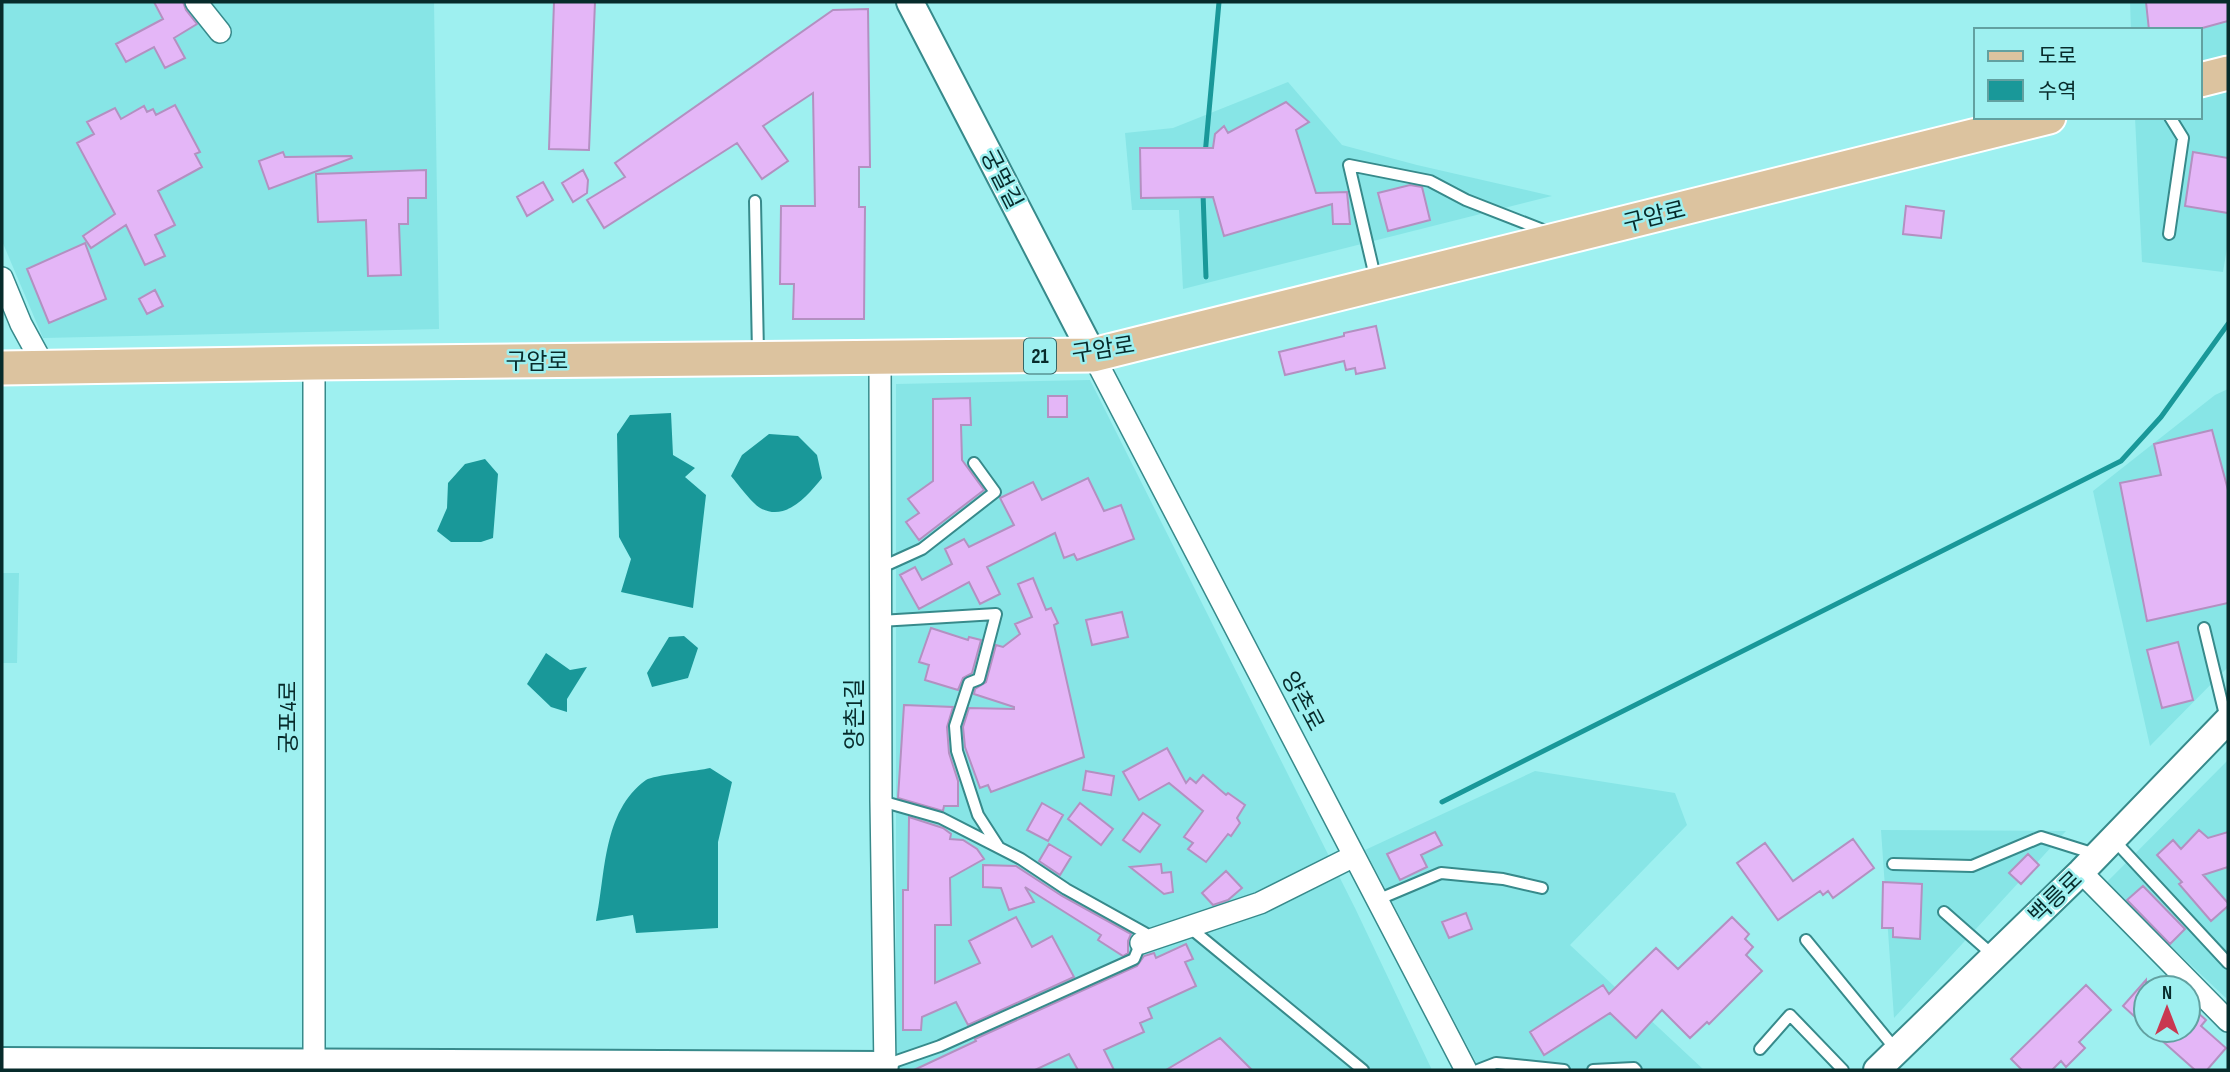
<svg xmlns="http://www.w3.org/2000/svg" width="2230" height="1072" viewBox="0 0 2230 1072" font-family="'Sofia Sans Condensed','Noto Sans KR',sans-serif">
  <style>
    .built { fill: #87e5e6 }
    .water { fill: #199899 }
    .lines { fill: none; stroke-linecap: round; stroke-linejoin: round }
    .stream { stroke: #199899; stroke-width: 5 }
    .building { fill: #e4b6f7; stroke: #b390c1; stroke-width: 2 }
    .service-casing { stroke: #378a8b; stroke-width: 14 }
    .minor-casing { stroke: #378a8b; stroke-width: 24 }
    .tertiary-casing { stroke: #378a8b; stroke-width: 30 }
    .primary-casing { stroke: #fff; stroke-width: 37 }
    .service { stroke: #fff; stroke-width: 10 }
    .minor { stroke: #fff; stroke-width: 21 }
    .tertiary { stroke: #fff; stroke-width: 26 }
    .primary { stroke: #dcc39f; stroke-width: 33 }
    .labels { text-anchor: middle; stroke-width: 5; stroke-linejoin: round; paint-order: stroke }
    .shield { fill: #9ef0f0; stroke: #346666; stroke-width: 2 }
    .shield-label { font-size: 21px; font-weight: bold; fill: #072b2b }
    .street-label { font-size: 23px; fill: #072b2b; stroke: #9ef0f0 }
  </style>
  <rect width="100%" height="100%" fill="#9ef0f0"/>
  <path class="built" d="M 2,2 L 434,2 L 439,329 L 43,338 L 2,241 Z
    M 2130,2 L 2228,2 L 2228,242 L 2223,272 L 2142,262 L 2135,117 L 2200,117 L 2200,30 L 2131,30 Z
    M 1288,82 L 1342,145 L 1417,165 L 1552,196 L 1183,289 L 1179,210 L 1132,210 L 1125,133 L 1173,128 Z
    M 1090,380 L 1355,908 L 1432,1070 L 896,1070 L 896,384 Z
    M 2228,389 L 2228,667 L 2150,746 L 2093,491 L 2215,395 Z
    M 2,573 L 19,573 L 17,663 L 2,663 Z
    M 2228,760 L 2228,1000 L 2105,884 Z
    M 1535,771 L 1675,793 L 1687,825 L 1570,945 L 1704,1070 L 1480,1070 L 1365,850 Z
    M 1881,830 L 2066,831 L 1894,1018 Z"/>
  <path class="water" d="M 671,413 L 673,455 L 695,468 L 685,477 L 706,495 L 693,608 L 621,592 L 631,559 L 619,537 L 617,434 L 630,415 Z
    M 769,434 L 798,436 L 817,455 L 822,478 C 808,495 787,521 762,509 C 753,505 738,484 731,476 L 742,455 Z
    M 485,459 L 498,474 L 493,538 L 481,542 L 451,542 L 437,531 L 447,508 L 448,483 L 465,464 Z
    M 684,636 L 698,648 L 688,678 L 652,687 L 647,673 L 669,637 Z
    M 546,653 L 570,670 L 587,667 L 567,699 L 567,712 L 551,707 L 527,684 Z
    M 710,768 L 732,782 L 718,842 L 718,928 L 636,933 L 633,915 L 596,921 C 606,874 602,812 646,780 C 654,775 698,771 710,768 Z"/>
  <g class="lines">
    <path class="stream" d="M 1205,155 L 1219,2
      M 1203,193 L 1206,277
      M 1442,802 L 2121,461 L 2161,417 L 2228,324"/>
  </g>
  <path class="building" d="M 154,2 L 183,2 L 186,10 L 197,24 L 174,38 L 185,58 L 165,68 L 154,47 L 126,62 L 116,44 L 163,19 Z
    M 554,2 L 595,2 L 589,150 L 549,149 Z
    M 2146,2 L 2228,2 L 2228,21 L 2195,30 L 2149,30 Z
    M 868,9 L 870,167 L 859,167 L 859,207 L 865,207 L 864,319 L 793,319 L 794,284 L 780,284 L 781,206 L 815,206 L 813,93 L 763,126 L 788,161 L 762,179 L 737,143 L 604,228 L 587,200 L 625,177 L 615,163 L 833,10 Z
    M 1286,102 L 1309,122 L 1296,130 L 1316,193 L 1347,192 L 1350,224 L 1333,224 L 1332,204 L 1224,236 L 1213,197 L 1141,198 L 1140,148 L 1213,148 L 1215,134 L 1224,126 L 1228,133 Z
    M 175,105 L 200,152 L 195,154 L 202,167 L 158,191 L 175,225 L 155,235 L 165,256 L 145,265 L 126,225 L 91,248 L 83,236 L 115,214 L 77,143 L 94,134 L 87,122 L 115,108 L 121,119 L 144,106 L 147,112 L 153,109 L 156,115 Z
    M 283,152 L 285,157 L 351,156 L 352,158 L 269,189 L 259,161 Z
    M 2193,152 L 2228,158 L 2228,213 L 2185,206 Z
    M 426,170 L 426,198 L 408,198 L 408,224 L 399,224 L 401,275 L 368,276 L 366,220 L 318,222 L 316,174 Z
    M 583,170 L 588,180 L 587,193 L 573,202 L 562,183 Z
    M 543,182 L 553,200 L 527,216 L 517,197 Z
    M 1410,185 L 1422,187 L 1430,220 L 1388,231 L 1378,193 Z
    M 1906,206 L 1944,211 L 1941,238 L 1903,234 Z
    M 85,243 L 106,299 L 49,323 L 27,269 Z
    M 155,290 L 163,306 L 147,314 L 139,299 Z
    M 1376,326 L 1385,368 L 1356,374 L 1355,368 L 1346,370 L 1344,361 L 1285,375 L 1279,352 L 1344,336 L 1344,333 Z
    M 1048,396 L 1067,396 L 1067,417 L 1048,417 Z
    M 970,398 L 971,425 L 961,425 L 962,460 L 984,490 L 919,540 L 906,522 L 919,513 L 908,499 L 933,481 L 933,399 Z
    M 2212,430 L 2228,490 L 2228,603 L 2147,621 L 2120,483 L 2161,475 L 2154,444 Z
    M 1088,478 L 1104,511 L 1121,505 L 1134,539 L 1077,560 L 1074,554 L 1064,558 L 1055,533 L 987,567 L 1000,594 L 980,604 L 969,582 L 919,609 L 900,575 L 915,567 L 922,580 L 952,564 L 945,549 L 964,539 L 969,547 L 1014,525 L 1000,498 L 1033,482 L 1042,500 Z
    M 1033,578 L 1046,610 L 1051,608 L 1058,623 L 1054,625 L 1084,757 L 991,792 L 988,785 L 980,788 L 965,747 L 963,727 L 969,708 L 1014,709 L 1014,707 L 974,694 L 975,689 L 986,682 L 996,645 L 1003,647 L 1020,634 L 1015,624 L 1032,617 L 1018,584 Z
    M 1122,612 L 1128,637 L 1092,645 L 1086,620 Z
    M 931,628 L 968,640 L 969,637 L 981,640 L 972,673 L 963,678 L 958,690 L 925,680 L 929,665 L 919,662 Z
    M 2178,642 L 2193,700 L 2162,708 L 2147,650 Z
    M 904,705 L 953,707 L 947,727 L 949,753 L 958,781 L 958,806 L 944,806 L 943,811 L 898,798 Z
    M 1167,748 L 1186,783 L 1190,778 L 1196,783 L 1203,775 L 1226,795 L 1228,793 L 1245,805 L 1237,818 L 1240,823 L 1231,836 L 1228,834 L 1206,862 L 1188,849 L 1193,843 L 1184,837 L 1203,811 L 1169,783 L 1139,800 L 1123,772 Z
    M 1086,771 L 1114,776 L 1111,795 L 1083,790 Z
    M 1042,803 L 1063,815 L 1048,841 L 1027,830 Z
    M 1080,803 L 1113,829 L 1101,845 L 1068,819 Z
    M 1143,813 L 1160,825 L 1140,852 L 1123,840 Z
    M 909,817 L 943,828 L 951,834 L 950,839 L 963,840 L 977,849 L 984,859 L 950,878 L 951,925 L 935,925 L 935,983 L 980,963 L 969,941 L 1016,917 L 1032,947 L 1052,936 L 1074,977 L 968,1025 L 956,1002 L 922,1017 L 921,1030 L 903,1030 L 903,890 L 908,890 Z
    M 2199,830 L 2208,838 L 2228,832 L 2228,867 L 2203,875 L 2228,903 L 2228,906 L 2211,921 L 2179,884 L 2182,882 L 2157,855 L 2173,840 L 2181,849 Z
    M 1435,832 L 1442,845 L 1421,855 L 1427,867 L 1400,880 L 1387,854 Z
    M 1853,839 L 1874,868 L 1833,898 L 1828,891 L 1823,895 L 1820,891 L 1778,920 L 1737,863 L 1765,843 L 1793,881 Z
    M 1049,844 L 1071,857 L 1060,875 L 1039,861 Z
    M 2028,854 L 2039,865 L 2021,884 L 2009,873 Z
    M 1161,864 L 1162,873 L 1171,872 L 1173,892 L 1164,894 L 1130,867 Z
    M 983,865 L 1016,866 L 1062,896 L 1131,934 L 1128,941 L 1128,953 L 1123,956 L 1098,940 L 1101,935 L 1025,887 L 1034,902 L 1009,910 L 1001,888 L 983,887 Z
    M 1226,871 L 1242,888 L 1228,900 L 1213,905 L 1202,893 Z
    M 1883,882 L 1922,884 L 1920,939 L 1893,937 L 1893,928 L 1882,928 Z
    M 2143,886 L 2185,929 L 2170,944 L 2127,900 Z
    M 1466,913 L 1472,929 L 1449,938 L 1442,922 Z
    M 1732,917 L 1749,934 L 1745,939 L 1753,947 L 1746,955 L 1762,971 L 1709,1024 L 1707,1022 L 1690,1038 L 1662,1010 L 1636,1038 L 1610,1013 L 1544,1055 L 1530,1032 L 1603,985 L 1609,994 L 1656,948 L 1678,969 Z
    M 1186,944 L 1193,959 L 1185,962 L 1196,986 L 1148,1008 L 1152,1018 L 1140,1023 L 1144,1032 L 1104,1050 L 1114,1070 L 1078,1070 L 1069,1054 L 1035,1070 L 914,1070 L 976,1041 L 975,1039 L 1137,966 L 1144,956 L 1154,953 L 1156,958 Z
    M 2146,980 L 2146,1027 L 2123,1006 Z
    M 2086,985 L 2111,1010 L 2079,1042 L 2085,1048 L 2066,1067 L 2061,1061 L 2052,1070 L 2022,1070 L 2011,1059 Z
    M 2188,1004 L 2206,1020 L 2201,1026 L 2226,1048 L 2207,1070 L 2195,1070 L 2150,1030 L 2188,1030 Z
    M 1220,1038 L 1252,1070 L 1166,1070 Z"/>
  <g class="lines">
    <defs>
      <path id="service" d="M 755,201 L 758,353
        M 2169,234 L 2183,138 L 2170,117
        M 1376,281 L 1349,165 L 1430,181 L 1466,200 L 1548,232
        M 880,568 L 922,549 L 995,492 L 974,463
        M 880,621 L 996,614 L 979,679 L 969,683 L 955,726 L 957,751 L 978,815 L 998,846
        M 2204,628 L 2226,719
        M 881,801 L 941,818 L 1021,859 L 1066,889 L 1145,933 L 1134,959 L 940,1046 L 885,1065
        M 2113,839 L 2228,963
        M 1893,864 L 1972,866 L 2041,837 L 2095,854
        M 1377,900 L 1441,873 L 1503,879 L 1542,888
        M 1944,912 L 1994,956
        M 1189,927 L 1363,1070
        M 1806,940 L 1897,1051
        M 1760,1049 L 1790,1015 L 1843,1070
        M 1478,1070 L 1496,1063 L 1564,1070
        M 1593,1070 L 1634,1068 L 1636,1070"/>
      <path id="minor" d="M 196,2 L 220,32
        M 2,278 L 21,324 L 45,368
        M 1093,355 L 1466,1070
        M 880,357 L 881,801 L 885,1070
        M 314,363 L 314,1070
        M 2081,872 L 2228,1021
        M 1141,943 L 1260,903 L 1354,856"/>
      <path id="tertiary" d="M 910,2 L 1093,355
        M 2,1061 L 885,1065
        M 1877,1070 L 2081,872 L 2228,720"/>
      <path id="primary" d="M 2200,80 L 2228,73
        M 2,368 L 314,363 L 1093,355 L 2049,117"/>
    </defs>
    <use href="#service" class="service-casing"/>
    <use href="#minor" class="minor-casing"/>
    <use href="#tertiary" class="tertiary-casing"/>
    <use href="#primary" class="primary-casing"/>
    <use href="#service" class="service"/>
    <use href="#minor" class="minor"/>
    <use href="#tertiary" class="tertiary"/>
    <use href="#primary" class="primary"/>
  </g>
  <g class="labels">
    <rect class="shield" x="1024" y="338.5" width="32" height="35" rx="5"/>
    <g class="shield-label">
      <text x="1040" y="363">21</text>
    </g>
    <g class="street-label">
      <text transform="translate(1002 179) rotate(63)" y="8">궁멀길</text>
      <text transform="translate(1654 216) rotate(-14)" y="8">구암로</text>
      <text transform="translate(1103 349) rotate(-9)" y="8">구암로</text>
      <text x="537" y="369">구암로</text>
      <text transform="translate(1303 701) rotate(62)" y="8">양촌로</text>
      <text transform="translate(854 714) rotate(-90)" y="8">양촌1길</text>
      <text transform="translate(288 717) rotate(-90)" y="8">궁포4로</text>
      <text transform="translate(2055 897) rotate(-44)" y="8">백릉로</text>
    </g>
  </g>
  <rect width="2230" height="1072" fill="none" stroke="#072b2b" stroke-width="7"/>
  <rect x="1974" y="28" width="228" height="91" fill="#9ef0f0" stroke="#62a1a1" stroke-width="2"/>
  <rect x="1988" y="51" width="35" height="10" fill="#dcc39f" stroke="#62a1a1" stroke-width="2"/>
  <text x="2038" y="63" font-size="21" fill="#072b2b">도로</text>
  <rect x="1988" y="80" width="35" height="21" fill="#199899" stroke="#62a1a1" stroke-width="2"/>
  <text x="2038" y="98" font-size="21" fill="#072b2b">수역</text>
  <g transform="translate(2167 1009)"><circle r="33" fill="#9ef0f0" stroke="#62a1a1" stroke-width="2"/>
  <path d="M0-5L12 26L0 18L-12 26Z" fill="#c93850"/>
  <text y="-10" font-size="19" font-weight="bold" text-anchor="middle" fill="#072b2b">N</text>
  </g>
</svg>
